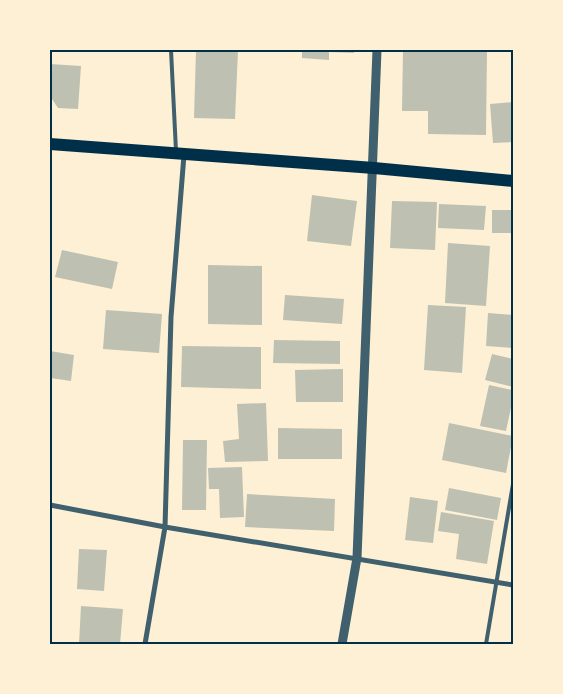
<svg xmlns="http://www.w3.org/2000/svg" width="563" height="694" viewBox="0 0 563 694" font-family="'Zilla Slab',serif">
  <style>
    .building { fill: #bec0b2 }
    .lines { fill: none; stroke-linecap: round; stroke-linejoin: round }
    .service { stroke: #3f606c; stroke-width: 4 }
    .minor { stroke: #3f606c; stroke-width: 5 }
    .tertiary { stroke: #3f606c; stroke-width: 9 }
    .primary { stroke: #003049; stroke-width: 12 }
    .neatline { fill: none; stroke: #003049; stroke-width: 2 }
  </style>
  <rect width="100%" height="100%" fill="#fdf0d5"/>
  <path class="building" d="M 196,50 L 238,50 L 235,119 L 194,118 Z
    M 302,50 L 354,50 L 354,53 L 329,52 L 329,60 L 302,58 Z
    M 403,50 L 487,50 L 486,135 L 428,134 L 428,111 L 402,111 Z
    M 50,64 L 81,66 L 78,109 L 58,108 L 50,96 Z
    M 513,102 L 513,142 L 493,143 L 490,104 Z
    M 312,195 L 357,201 L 351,246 L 307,241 Z
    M 392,201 L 437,202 L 435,250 L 390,248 Z
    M 439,204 L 486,206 L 484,230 L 438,228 Z
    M 492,210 L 513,210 L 513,233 L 492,233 Z
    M 448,243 L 490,246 L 486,306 L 445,303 Z
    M 62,250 L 118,262 L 112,289 L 55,277 Z
    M 208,265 L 262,266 L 262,325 L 208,324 Z
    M 285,295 L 344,299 L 342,324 L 283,320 Z
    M 428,305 L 466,307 L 462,373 L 424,370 Z
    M 106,310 L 162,314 L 159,353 L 103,349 Z
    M 488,313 L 513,315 L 513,348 L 486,346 Z
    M 274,340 L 340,341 L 340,364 L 273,363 Z
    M 182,346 L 261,347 L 261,389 L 181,387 Z
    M 50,351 L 74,355 L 71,381 L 50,378 Z
    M 492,354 L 513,359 L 513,387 L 485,380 Z
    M 343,369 L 343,402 L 296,402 L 295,370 Z
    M 489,385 L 513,390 L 513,398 L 506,431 L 480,426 Z
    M 266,403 L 268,461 L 225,462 L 223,441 L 239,439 L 237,404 Z
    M 449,423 L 513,436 L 506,473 L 442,460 Z
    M 278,428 L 342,429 L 342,459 L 278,459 Z
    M 183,440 L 207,440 L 206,510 L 182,510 Z
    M 242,467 L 244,517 L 220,518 L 219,489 L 209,489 L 208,468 Z
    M 449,488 L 501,498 L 497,520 L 445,510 Z
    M 247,494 L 335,499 L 334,531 L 245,527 Z
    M 410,497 L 438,501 L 433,543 L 405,540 Z
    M 441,512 L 494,521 L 487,564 L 456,559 L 459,534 L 438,531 Z
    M 79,549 L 107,550 L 104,591 L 77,589 Z
    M 81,606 L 123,609 L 120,644 L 79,644 Z"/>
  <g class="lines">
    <path class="service" d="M 171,50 L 176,151
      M 486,644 L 513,484"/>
    <path class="minor" d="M 50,505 L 165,527 L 513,585
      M 145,644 L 165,527 L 171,317 L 184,155"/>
    <path class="tertiary" d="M 342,644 L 357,558 L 377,50"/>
    <path class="primary" d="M 50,144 L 374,168 L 513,181"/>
  </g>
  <rect width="563" height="694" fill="none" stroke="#fdf0d5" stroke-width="102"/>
  <rect x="51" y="51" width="461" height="592" class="neatline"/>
</svg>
